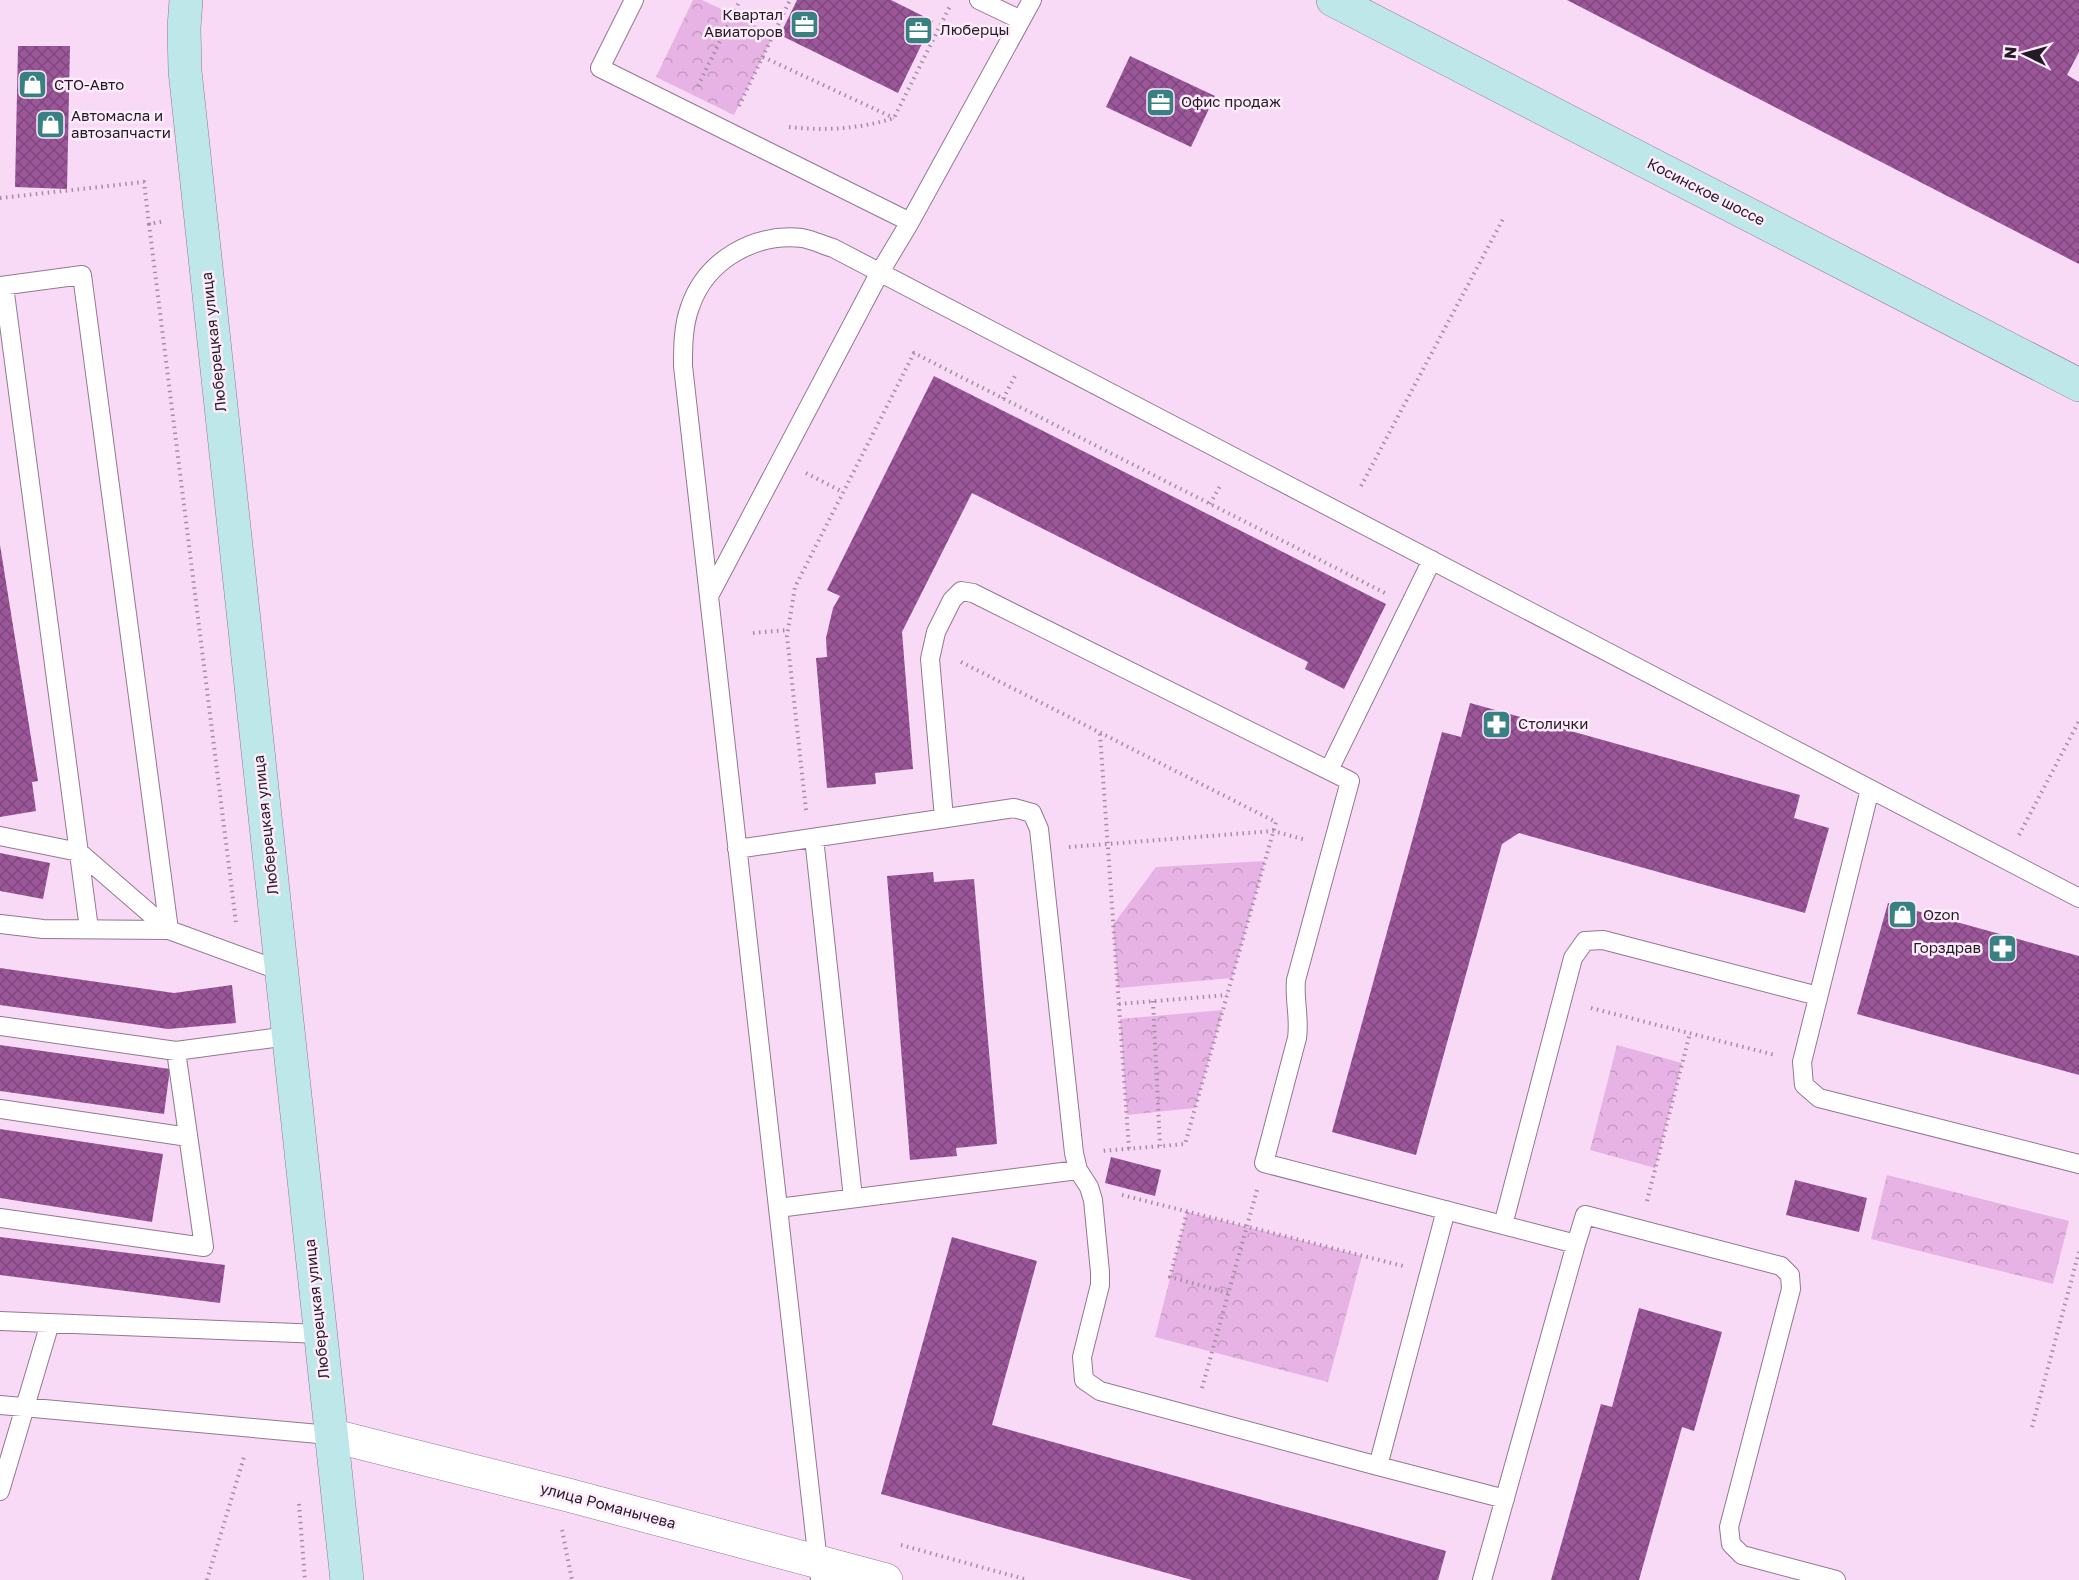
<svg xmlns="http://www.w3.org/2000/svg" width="2079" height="1580" viewBox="0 0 2079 1580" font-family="'Golos Text',sans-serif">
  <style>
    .park { fill: url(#park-crowns) }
    .building { fill: url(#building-cross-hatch) }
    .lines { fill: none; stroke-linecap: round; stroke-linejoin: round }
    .service-casing { stroke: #937891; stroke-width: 20 }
    .minor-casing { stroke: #937891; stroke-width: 34 }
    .secondary-casing { stroke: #937891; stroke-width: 34 }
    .path { stroke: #a48ea3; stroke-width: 4; stroke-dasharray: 1.5 4.5; stroke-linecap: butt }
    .service { stroke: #fff; stroke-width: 18 }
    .minor { stroke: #fff; stroke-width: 33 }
    .secondary { stroke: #bde7e8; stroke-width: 33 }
    .labels { text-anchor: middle; stroke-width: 5; stroke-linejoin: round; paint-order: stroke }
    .poi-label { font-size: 15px; fill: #251b25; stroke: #feebfc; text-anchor: start }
    .street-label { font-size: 15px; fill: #251b25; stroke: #feebfc }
  </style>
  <defs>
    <pattern id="park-crowns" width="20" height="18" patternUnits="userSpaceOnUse" patternTransform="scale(1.5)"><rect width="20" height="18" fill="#e7b3e4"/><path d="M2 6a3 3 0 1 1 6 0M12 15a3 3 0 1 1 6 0" fill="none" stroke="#c699c3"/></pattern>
    <pattern id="building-cross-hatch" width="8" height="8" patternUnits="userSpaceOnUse" patternTransform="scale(1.5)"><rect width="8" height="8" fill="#9b5799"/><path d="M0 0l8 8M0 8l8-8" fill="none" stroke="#7e477d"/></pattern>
  </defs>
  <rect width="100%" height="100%" fill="#f8daf6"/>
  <path class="park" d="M 693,0 L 702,0 L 774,34 L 734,115 L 656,77 Z
    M 1265,861 L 1232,978 L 1118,988 L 1113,925 L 1156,867 Z
    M 1223,1010 L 1195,1108 L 1127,1115 L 1120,1019 Z
    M 1617,1045 L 1682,1063 L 1655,1168 L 1590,1150 Z
    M 1887,1175 L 2069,1221 L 2053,1284 L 1871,1239 Z
    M 1187,1212 L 1362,1256 L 1328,1382 L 1155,1337 Z"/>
  <path class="building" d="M 797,0 L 891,0 L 933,21 L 898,93 L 780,35 Z
    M 1567,0 L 2079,0 L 2079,52 L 2067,75 L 2079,82 L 2079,264 Z
    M 18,46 L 70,46 L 67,189 L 15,187 Z
    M 1130,56 L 1215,96 L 1191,147 L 1106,107 Z
    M 934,376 L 1386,604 L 1344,689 L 1305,669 L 1308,662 L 972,493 L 902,632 L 913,769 L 875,773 L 876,784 L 827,788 L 816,658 L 827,657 L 826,638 L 833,608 L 840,596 L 827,590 Z
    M 0,545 L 38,781 L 32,782 L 36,811 L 0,817 Z
    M 1470,703 L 1800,795 L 1794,818 L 1829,828 L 1805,913 L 1519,833 L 1502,844 L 1416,1155 L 1332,1132 L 1442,732 L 1461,737 Z
    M 0,853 L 50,863 L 43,899 L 0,891 Z
    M 933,872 L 934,882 L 974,879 L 997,1144 L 956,1148 L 957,1156 L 910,1160 L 887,876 Z
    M 1888,903 L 2079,956 L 2079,1075 L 1857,1014 Z
    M 0,968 L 174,993 L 232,985 L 236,1023 L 168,1029 L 0,1005 Z
    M 0,1045 L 170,1069 L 164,1114 L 0,1091 Z
    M 0,1129 L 163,1154 L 152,1222 L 0,1198 Z
    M 1111,1157 L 1161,1170 L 1155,1196 L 1105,1183 Z
    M 1795,1180 L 1867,1198 L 1859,1232 L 1786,1215 Z
    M 0,1237 L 225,1265 L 220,1303 L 0,1275 Z
    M 952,1237 L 1037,1261 L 992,1425 L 1446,1551 L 1438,1580 L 1192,1580 L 881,1494 Z
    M 1639,1308 L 1722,1332 L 1694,1431 L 1682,1427 L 1639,1580 L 1551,1580 L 1601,1404 L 1612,1407 Z"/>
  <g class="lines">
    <defs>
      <path id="service" d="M 634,0 L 600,68 L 910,222
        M 979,0 L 1021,20
        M 0,286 L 82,275 L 169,930
        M 4,286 L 89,929
        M 709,596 L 880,272 L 910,222 L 1032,0
        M 1329,770 L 1432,560
        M 1870,789 L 1802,1062 L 1804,1085 L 1819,1098 L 2079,1164
        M 944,818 L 930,659 L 936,632 L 952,600 L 961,591 L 973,593 L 1350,781 L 1296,980 C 1294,1000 1300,1018 1297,1038 L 1264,1163 L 1576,1244 L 1482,1580
        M 0,836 L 79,852 L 169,930
        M 814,838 L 853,1198
        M 737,849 L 1014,808 L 1032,813 L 1039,829 L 1074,1153 L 1078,1170 L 1089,1187 L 1093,1200 L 1100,1272 L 1100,1285 L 1082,1357 L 1084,1380 L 1100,1391 L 1378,1466
        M 0,924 L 43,929 L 169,930 L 281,971
        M 0,1026 L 176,1051 L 288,1036
        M 0,1109 L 188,1137
        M 778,1208 L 1078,1170
        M 1446,1210 L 1378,1466 L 1505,1499
        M 0,1218 L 204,1247 L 176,1051
        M 1503,1225 L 1573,958 L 1585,941 L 1603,940 L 1818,996
        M 1576,1244 L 1585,1215 L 1781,1266 L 1790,1275 L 1791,1289 L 1729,1527 L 1731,1544 L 1742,1555 L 1836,1580
        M 0,1321 L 320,1334
        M 0,1405 L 330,1435
        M 0,1491 L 50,1323
        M 820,1580 L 683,366 C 683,347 683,326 690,307 C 706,260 754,233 802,238 C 813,240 823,245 833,248 L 2079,898"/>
      <path id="minor" d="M 330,1435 L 568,1495 L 886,1580"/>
      <path id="secondary" d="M 186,0 L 184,28 L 185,71 L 347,1580
        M 1333,0 L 2079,385"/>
    </defs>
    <use href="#service" class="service-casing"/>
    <use href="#minor" class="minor-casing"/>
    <use href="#secondary" class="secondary-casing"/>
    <path class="path" d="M 763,57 L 894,118
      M 698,86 L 740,0
      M 739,106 L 790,0
      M 789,127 C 826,131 859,129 894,118 L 950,6
      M 0,198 L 144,182 L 149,224 L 165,221
      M 149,224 L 236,923
      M 1003,399 L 1015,376
      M 806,473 L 843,492
      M 1361,486 L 1503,219
      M 1210,504 L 1221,484
      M 753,633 L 788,630
      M 961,662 L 1276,822 L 1185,1144 L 1102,1151
      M 1100,734 L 1129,1149
      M 806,810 L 787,636 L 795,587 L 914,353 L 1385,593
      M 2019,835 L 2079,721
      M 1069,847 L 1273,831 L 1306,840
      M 1153,1001 L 1160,1146
      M 1119,1004 L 1227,995
      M 1591,1008 L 1775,1055
      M 1122,1195 L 1403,1266
      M 1647,1201 L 1690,1033
      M 1187,1212 L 1170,1277 L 1228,1293
      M 1202,1388 L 1257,1190
      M 2032,1427 L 2079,1252
      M 299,1504 L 305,1580
      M 562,1530 L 572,1580
      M 901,1545 L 1028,1580
      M 207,1580 L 244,1457"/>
    <use href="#service" class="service"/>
    <use href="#minor" class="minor"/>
    <use href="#secondary" class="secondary"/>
  </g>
  <defs>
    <symbol id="office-square" viewBox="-11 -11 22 22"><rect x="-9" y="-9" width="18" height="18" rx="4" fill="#388082" stroke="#feebfc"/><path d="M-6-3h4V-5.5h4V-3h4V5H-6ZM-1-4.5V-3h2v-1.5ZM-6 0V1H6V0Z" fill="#fff"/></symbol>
    <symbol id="shop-square" viewBox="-11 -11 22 22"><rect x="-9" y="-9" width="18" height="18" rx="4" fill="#388082" stroke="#feebfc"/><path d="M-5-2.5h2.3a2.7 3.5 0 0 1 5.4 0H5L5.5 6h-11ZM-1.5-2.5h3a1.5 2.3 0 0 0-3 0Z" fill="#fff"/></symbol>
    <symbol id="pharmacy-square" viewBox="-11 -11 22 22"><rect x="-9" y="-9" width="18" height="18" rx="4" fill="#388082" stroke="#feebfc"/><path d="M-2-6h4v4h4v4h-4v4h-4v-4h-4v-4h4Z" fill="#fff"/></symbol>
  </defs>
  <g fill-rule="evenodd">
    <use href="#office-square" x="788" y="8" width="33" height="33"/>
    <use href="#office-square" x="902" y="14" width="33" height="33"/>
    <use href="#shop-square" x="16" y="68" width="33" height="33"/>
    <use href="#office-square" x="1144" y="86" width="33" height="33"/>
    <use href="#shop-square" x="34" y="108" width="33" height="33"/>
    <use href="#pharmacy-square" x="1480" y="708" width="33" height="33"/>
    <use href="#shop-square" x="1886" y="898" width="33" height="33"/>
    <use href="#pharmacy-square" x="1986" y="932" width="33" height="33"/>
  </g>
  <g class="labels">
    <g class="poi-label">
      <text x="783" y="20" text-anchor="end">Квартал<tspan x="783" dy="17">Авиаторов</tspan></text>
      <text x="940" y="35">Люберцы</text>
      <text x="54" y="90">СТО-Авто</text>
      <text x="1181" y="107">Офис продаж</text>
      <text x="71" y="121">Автомасла и<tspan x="71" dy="17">автозапчасти</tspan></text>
      <text x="1518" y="729">Столички</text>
      <text x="1923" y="920">Ozon</text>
      <text x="1981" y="953" text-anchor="end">Горздрав</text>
    </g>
    <g class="street-label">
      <text transform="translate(1706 192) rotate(27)" y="5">Косинское шоссе</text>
      <text transform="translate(214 342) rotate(-96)" y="5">Люберецкая улица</text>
      <text transform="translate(266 825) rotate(-96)" y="5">Люберецкая улица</text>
      <text transform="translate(317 1309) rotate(-96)" y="5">Люберецкая улица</text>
      <text transform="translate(608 1506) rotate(15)" y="5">улица Романычева</text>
    </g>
  </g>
  <g transform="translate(2025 54) rotate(275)" stroke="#feebfc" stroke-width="4.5" paint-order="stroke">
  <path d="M0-4.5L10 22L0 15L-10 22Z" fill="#251b25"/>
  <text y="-9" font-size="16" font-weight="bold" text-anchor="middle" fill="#251b25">N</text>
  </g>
</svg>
